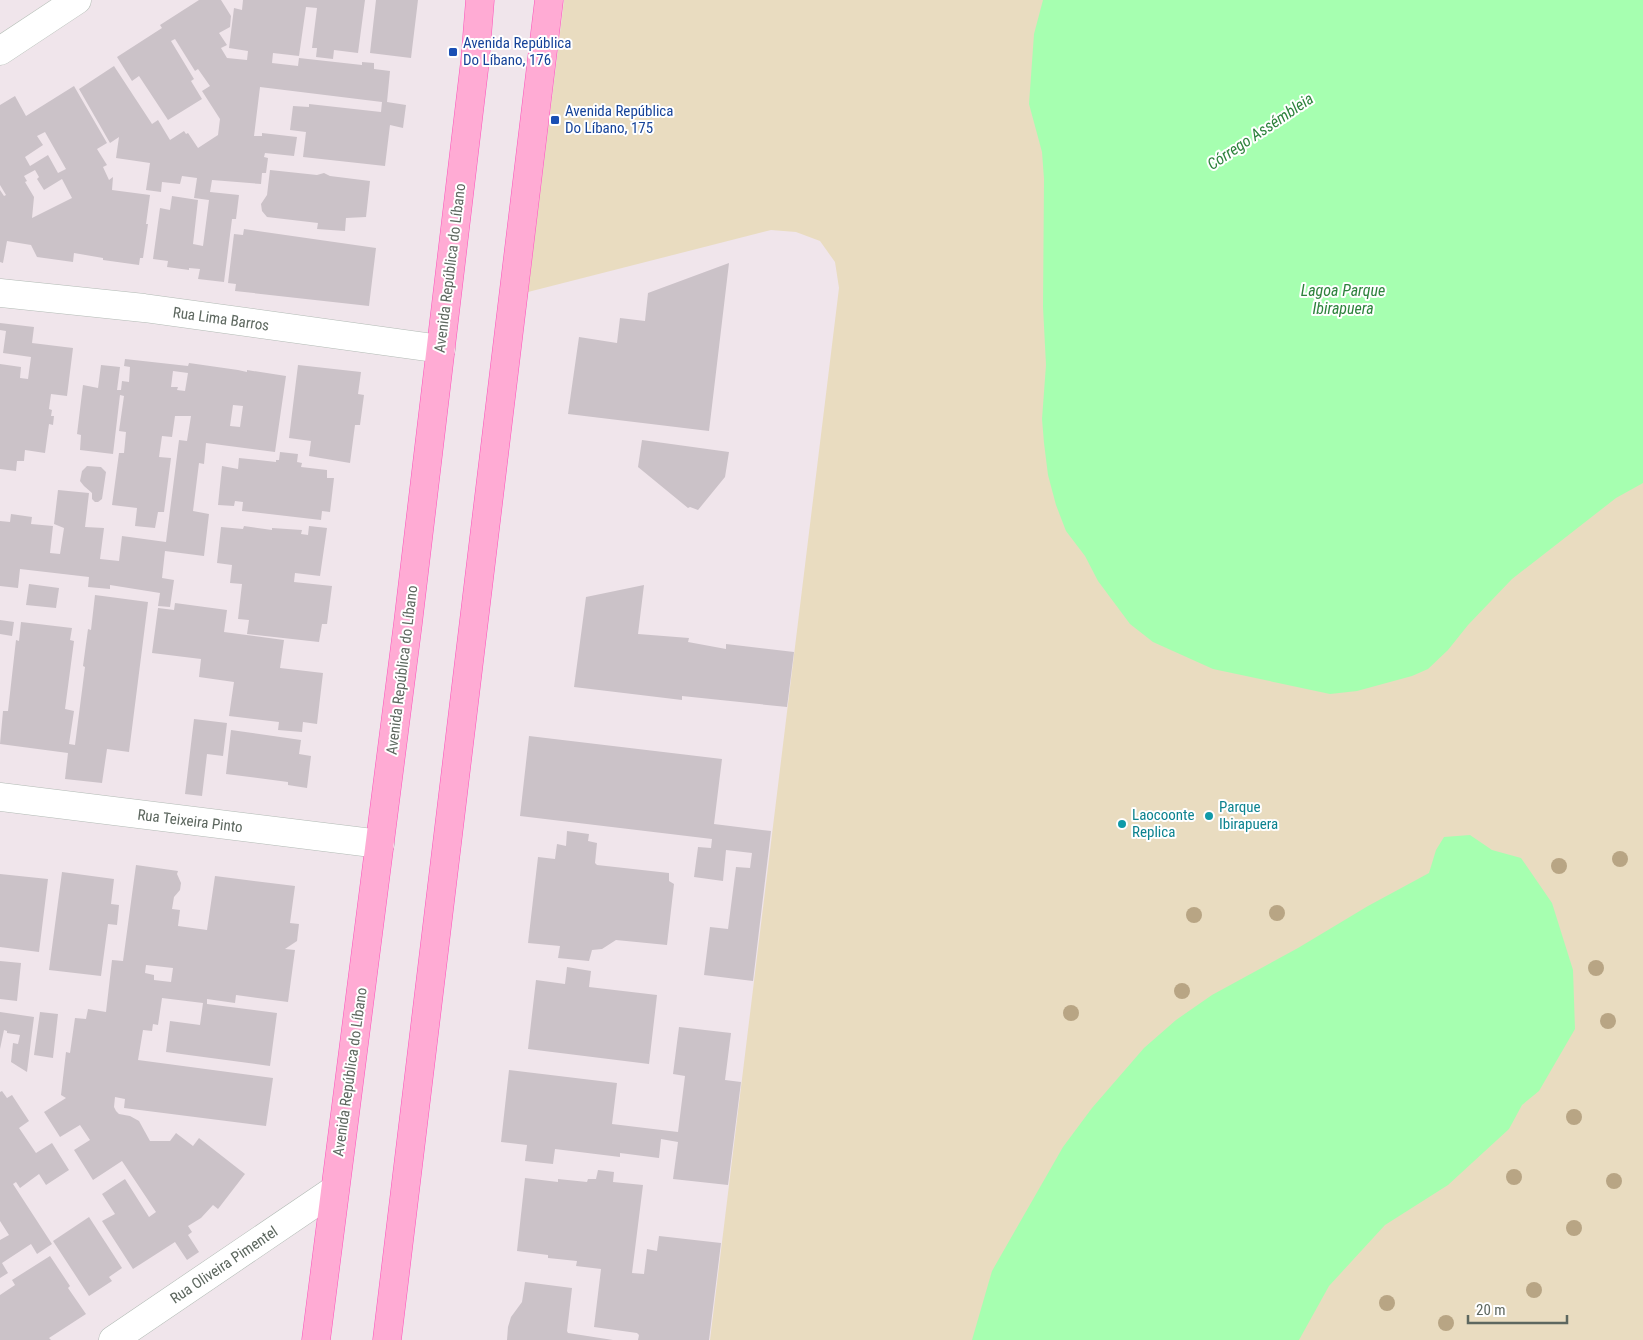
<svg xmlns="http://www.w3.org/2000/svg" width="1643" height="1340" viewBox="0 0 1643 1340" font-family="'Roboto Condensed',sans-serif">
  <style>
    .green { fill: #e9dcc0 }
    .water { fill: #a6ffb0 }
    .building { fill: #cbc2c8; fill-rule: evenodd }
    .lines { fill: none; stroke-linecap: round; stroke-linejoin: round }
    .street-casing { stroke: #b2bbb5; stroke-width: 29 }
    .secondary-casing { stroke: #b4beb6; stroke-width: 29 }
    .primary-casing { stroke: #fc52ba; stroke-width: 29 }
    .street { stroke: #fff; stroke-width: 28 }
    .secondary { stroke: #fff; stroke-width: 28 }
    .primary { stroke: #ffabd4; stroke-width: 28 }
    .tree { fill: #b8a584 }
    .transit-dot { fill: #1a4fb4; stroke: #fff; stroke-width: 2 }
    .culture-dot { fill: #0f9aa8; stroke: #fff; stroke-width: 2 }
    .labels { text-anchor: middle; stroke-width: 4; stroke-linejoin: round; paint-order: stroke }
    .transit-label { font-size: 15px; fill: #164399; stroke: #fff; text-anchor: start }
    .street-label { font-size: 15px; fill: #5d675f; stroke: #fff }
    .culture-label { font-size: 15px; fill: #0d838f; stroke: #fff; text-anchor: start }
    .water-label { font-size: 16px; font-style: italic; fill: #2d823c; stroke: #fff }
  </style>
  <rect width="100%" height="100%" fill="#f0e5eb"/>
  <path class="green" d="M 564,0 L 1643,0 L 1643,1340 L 710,1340 L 839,288 L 835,262 L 820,241 L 796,232 L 771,230 L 528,292 Z"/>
  <path class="water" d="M 1043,0 L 1643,0 L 1643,483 L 1616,498 L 1512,579 L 1468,625 L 1448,650 L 1428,669 L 1412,676 L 1357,691 L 1330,694 L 1213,669 L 1153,642 L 1130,624 L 1098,581 L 1085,556 L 1066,531 L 1056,505 L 1048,475 L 1044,443 L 1042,419 L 1046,365 L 1043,307 L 1044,179 L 1042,152 L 1029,104 L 1034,34 Z
    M 1470,835 L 1492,850 L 1521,858 L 1552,903 L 1573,970 L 1575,1029 L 1539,1091 L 1522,1105 L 1509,1129 L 1448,1185 L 1385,1225 L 1329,1286 L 1299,1340 L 972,1340 L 992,1271 L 1063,1147 L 1092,1108 L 1144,1048 L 1176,1020 L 1212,995 L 1298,948 L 1368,906 L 1429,873 L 1436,850 L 1444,837 Z"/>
  <path class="building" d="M 199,0 L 221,0 L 231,16 L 230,27 L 219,33 L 227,45 L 221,48 L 227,58 L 247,60 L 248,51 L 229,48 L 234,8 L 242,10 L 243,0 L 365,0 L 358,53 L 334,50 L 333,59 L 316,57 L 317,48 L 312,48 L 317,8 L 306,7 L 299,56 L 273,53 L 272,63 L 298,66 L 299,58 L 362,65 L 362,62 L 374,63 L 374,69 L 390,71 L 387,102 L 406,105 L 403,128 L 390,125 L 385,166 L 303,157 L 306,132 L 290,130 L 293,106 L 309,107 L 309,104 L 381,112 L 382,102 L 260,87 L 254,136 L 262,136 L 262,133 L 297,137 L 294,156 L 265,153 L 264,157 L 268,158 L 266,173 L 262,173 L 261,184 L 212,180 L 210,192 L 239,195 L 236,219 L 232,219 L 224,282 L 198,279 L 200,269 L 189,268 L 189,270 L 167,267 L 168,261 L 153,259 L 160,208 L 170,210 L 172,196 L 198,200 L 193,244 L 203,246 L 209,200 L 194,198 L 197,178 L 182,176 L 180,184 L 162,182 L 161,192 L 146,190 L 150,163 L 116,158 L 119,137 L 110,143 L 79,89 L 114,66 L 152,124 L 158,120 L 170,140 L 184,131 L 186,134 L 188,133 L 198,148 L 218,135 L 220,119 L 202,91 L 210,86 L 198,69 L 195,71 L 175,39 L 171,41 L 194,79 L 191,81 L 202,99 L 168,120 L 139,76 L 132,81 L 117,57 L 162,28 L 160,25 Z
    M 376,0 L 418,0 L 411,58 L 370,53 Z
    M 74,86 L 107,143 L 97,149 L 107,165 L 103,167 L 109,180 L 113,177 L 112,190 L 150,195 L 146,224 L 148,224 L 143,258 L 140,258 L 139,265 L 103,260 L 103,258 L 74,253 L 73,262 L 37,257 L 31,245 L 7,241 L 3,263 L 0,262 L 0,190 L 4,196 L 6,195 L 0,185 L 0,105 L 15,96 L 26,116 ZM 45,132 L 66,169 L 58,173 L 48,155 L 30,166 L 25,157 L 43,145 L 37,136 ZM 35,170 L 39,177 L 37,179 L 44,190 L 62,179 L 72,198 L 32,218 L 34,197 L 25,182 L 27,181 L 24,176 Z
    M 270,170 L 317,175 L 324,173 L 330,176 L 370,181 L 366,217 L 346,218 L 345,231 L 317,229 L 318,223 L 267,217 L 262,211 L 261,204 L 267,195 Z
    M 244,229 L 376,248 L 369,306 L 235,291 L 236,284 L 228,283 L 234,234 L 243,235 Z
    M 729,263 L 709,431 L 568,414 L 579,337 L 617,343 L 620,318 L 645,321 L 648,293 Z
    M 0,323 L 34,327 L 32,343 L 73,348 L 67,396 L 51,394 L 49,409 L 52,410 L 51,416 L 54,416 L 53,425 L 49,424 L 45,453 L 25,450 L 24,461 L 17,461 L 16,471 L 0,469 L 0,364 L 21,367 L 20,378 L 28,379 L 31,357 L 3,353 L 6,331 L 0,330 Z
    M 125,359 L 188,366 L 189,363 L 238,370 L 247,372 L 247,370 L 286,376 L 275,452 L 206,443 L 204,464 L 199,463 L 193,511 L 209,514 L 204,556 L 165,551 L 162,578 L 174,580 L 170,607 L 158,606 L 160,593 L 110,585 L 110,589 L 88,587 L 89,577 L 20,569 L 18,588 L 0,586 L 0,521 L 10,522 L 11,514 L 32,517 L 31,524 L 53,526 L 50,553 L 60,554 L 64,528 L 54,524 L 58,490 L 89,493 L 85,527 L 104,528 L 100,559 L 119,561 L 122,536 L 166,542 L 179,440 L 187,441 L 191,416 L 175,416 L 172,437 L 162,436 L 159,457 L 171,458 L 164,512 L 158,512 L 155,528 L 135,526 L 137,508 L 112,505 L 119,453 L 124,453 L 126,432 L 119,431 L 124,396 L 120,395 L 113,454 L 80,450 L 81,435 L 77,434 L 83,385 L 98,388 L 101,365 L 120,367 L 117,390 L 121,390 L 122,381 L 129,382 L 130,367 L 124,366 ZM 173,371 L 188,373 L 185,391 L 177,390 L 178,387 L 171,387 ZM 233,405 L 243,406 L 240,427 L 230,426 Z
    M 298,365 L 361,372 L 358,394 L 364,395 L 360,425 L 355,425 L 350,463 L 309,456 L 311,441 L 289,438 Z
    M 642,440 L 729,452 L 725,477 L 698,510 L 690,507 L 688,508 L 638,467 Z
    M 280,452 L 298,454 L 297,462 L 302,463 L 301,467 L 327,470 L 327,478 L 334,478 L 330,512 L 322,511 L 321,520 L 242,511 L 243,502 L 235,501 L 234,506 L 218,505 L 222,466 L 238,469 L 239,458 L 276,462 L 276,460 L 279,460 Z
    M 87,466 L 101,467 L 106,472 L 102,499 L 98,502 L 95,502 L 92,499 L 92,493 L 84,486 L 80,481 L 82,471 Z
    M 244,526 L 272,530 L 272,528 L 302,530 L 301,534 L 308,535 L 309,526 L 327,528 L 320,576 L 295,573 L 294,582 L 332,586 L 327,624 L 322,624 L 319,642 L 247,634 L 249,620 L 238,619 L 242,584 L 230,583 L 232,565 L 217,563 L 221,527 L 243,529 Z
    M 29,584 L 59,588 L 56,608 L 26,605 Z
    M 644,585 L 638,634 L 689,638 L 688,642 L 726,649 L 726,644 L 794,652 L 787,707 L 682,696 L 682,700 L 574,687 L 586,597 Z
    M 95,595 L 148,602 L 129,752 L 107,749 L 102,783 L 65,779 L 68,753 L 0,744 L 3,711 L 8,711 L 16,640 L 19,641 L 21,622 L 72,628 L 70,640 L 74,641 L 65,709 L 74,711 L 69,744 L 75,745 L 85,667 L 83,666 L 88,629 L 91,630 Z
    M 175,603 L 227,610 L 224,632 L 284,640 L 280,668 L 323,673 L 317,724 L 303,722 L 302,732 L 278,730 L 279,722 L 229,716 L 234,682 L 199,677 L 201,659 L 152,653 L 158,608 L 174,610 Z
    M 0,620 L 14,622 L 12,636 L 0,634 Z
    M 194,719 L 227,723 L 223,756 L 207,754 L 202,796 L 185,794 Z
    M 231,730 L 301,740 L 299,754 L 311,756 L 307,788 L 288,785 L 288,782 L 226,774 Z
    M 529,736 L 722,759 L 714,824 L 771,831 L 753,981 L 704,975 L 710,927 L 728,929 L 736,867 L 750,868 L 752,853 L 726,850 L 723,881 L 694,877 L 698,847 L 711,848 L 712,839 L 520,816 Z
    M 567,831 L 589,834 L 588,841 L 597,843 L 595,863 L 597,865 L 669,873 L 669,881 L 674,884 L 667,945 L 616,940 L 602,949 L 592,950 L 589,961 L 558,958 L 560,946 L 528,943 L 538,857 L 555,859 L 557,844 L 566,846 Z
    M 136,865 L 178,871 L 177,874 L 181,883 L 180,890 L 174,897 L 172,909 L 180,910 L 178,926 L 207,930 L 215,876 L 295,886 L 290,923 L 299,924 L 297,941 L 285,949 L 295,950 L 288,1002 L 236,995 L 235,1003 L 207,999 L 207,1004 L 277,1013 L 270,1066 L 166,1052 L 170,1021 L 200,1025 L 203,1003 L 162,998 L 158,1025 L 153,1024 L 152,1031 L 143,1030 L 138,1060 L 273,1078 L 266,1126 L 124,1108 L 125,1099 L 115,1097 L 114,1107 L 116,1111 L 119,1114 L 130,1116 L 139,1121 L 150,1141 L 170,1141 L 176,1133 L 193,1146 L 199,1138 L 245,1174 L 218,1209 L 213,1205 L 201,1218 L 188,1226 L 192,1232 L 188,1235 L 199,1252 L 187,1260 L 175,1242 L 133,1269 L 102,1221 L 115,1214 L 102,1194 L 125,1179 L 149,1217 L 156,1212 L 122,1161 L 93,1180 L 74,1150 L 90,1140 L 80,1125 L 60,1137 L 44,1112 L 66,1098 L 61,1095 L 66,1052 L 70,1053 L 75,1018 L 86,1019 L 88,1009 L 106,1012 L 112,960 L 123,961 ZM 146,965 L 173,968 L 171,982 L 154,980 L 154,975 L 145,973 Z
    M 62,872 L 114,879 L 111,904 L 119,905 L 117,925 L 108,924 L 101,976 L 49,970 Z
    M 0,874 L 48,879 L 39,952 L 0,947 Z
    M 0,961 L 21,963 L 17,1001 L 0,999 Z
    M 567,967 L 591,971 L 589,987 L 657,995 L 649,1064 L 528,1049 L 536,980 L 565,984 Z
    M 0,1012 L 34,1017 L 27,1072 L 11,1062 L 13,1043 L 18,1044 L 20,1035 L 7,1033 L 7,1031 L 4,1030 L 0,1049 Z
    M 40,1012 L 58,1014 L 53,1058 L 34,1055 Z
    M 679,1027 L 731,1033 L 725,1080 L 741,1082 L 728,1185 L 673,1179 L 678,1142 L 661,1139 L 659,1158 L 620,1153 L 620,1157 L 555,1149 L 553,1164 L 525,1161 L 527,1145 L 501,1142 L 509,1070 L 617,1083 L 612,1124 L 678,1132 L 685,1076 L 673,1074 Z
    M 2,1091 L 7,1098 L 12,1095 L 29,1121 L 19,1128 L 36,1153 L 52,1143 L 69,1170 L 46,1185 L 39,1174 L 20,1188 L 16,1182 L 13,1184 L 52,1244 L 37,1254 L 31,1244 L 2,1263 L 8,1273 L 0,1278 L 0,1240 L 9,1235 L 0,1221 L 0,1092 Z
    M 598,1170 L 614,1172 L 613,1182 L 643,1185 L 632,1273 L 644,1274 L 647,1249 L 657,1251 L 659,1236 L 721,1243 L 709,1340 L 638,1340 L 639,1335 L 637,1333 L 594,1327 L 601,1269 L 576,1266 L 577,1261 L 548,1258 L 548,1255 L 517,1251 L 525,1178 L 558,1182 L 558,1179 L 587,1182 L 588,1179 L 596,1179 Z
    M 89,1217 L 122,1268 L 109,1277 L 112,1281 L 89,1296 L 53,1241 Z
    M 50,1256 L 70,1286 L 68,1288 L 86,1314 L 49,1338 L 51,1340 L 0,1340 L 0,1295 L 15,1285 L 12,1280 Z
    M 525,1282 L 572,1288 L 567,1331 L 568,1333 L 613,1340 L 507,1340 L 508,1327 L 511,1317 L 522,1302 Z"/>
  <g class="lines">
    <defs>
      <path id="street" d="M 0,293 L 144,308 L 441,349
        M 0,797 L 380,844
        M 113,1340 L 334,1190"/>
      <path id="secondary" d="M 0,51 L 77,0"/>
      <path id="primary" d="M 316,1340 L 408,623 L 475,61 L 480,0
        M 387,1340 L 549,0"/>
    </defs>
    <use href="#street" class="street-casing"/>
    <use href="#secondary" class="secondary-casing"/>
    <use href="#primary" class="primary-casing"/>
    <use href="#street" class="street"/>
    <use href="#secondary" class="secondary"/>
    <use href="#primary" class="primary"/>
  </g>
  <g class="tree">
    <circle cx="1620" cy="859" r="8"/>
    <circle cx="1559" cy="866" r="8"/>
    <circle cx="1277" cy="913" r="8"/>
    <circle cx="1194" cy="915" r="8"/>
    <circle cx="1596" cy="968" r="8"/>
    <circle cx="1182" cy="991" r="8"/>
    <circle cx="1071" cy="1013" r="8"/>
    <circle cx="1608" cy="1021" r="8"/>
    <circle cx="1574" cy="1117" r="8"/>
    <circle cx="1514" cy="1177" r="8"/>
    <circle cx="1614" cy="1181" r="8"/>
    <circle cx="1574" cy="1228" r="8"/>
    <circle cx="1534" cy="1290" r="8"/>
    <circle cx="1387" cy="1303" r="8"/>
    <circle cx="1446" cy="1323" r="8"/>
  </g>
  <g class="transit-dot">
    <rect x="448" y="47" width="10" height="10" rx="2.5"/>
    <rect x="550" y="115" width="10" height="10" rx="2.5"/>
  </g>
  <g class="culture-dot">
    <circle cx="1209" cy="816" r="5"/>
    <circle cx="1122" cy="824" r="5"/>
  </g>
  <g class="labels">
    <g class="transit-label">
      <text x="463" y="48">Avenida República<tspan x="463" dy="17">Do Líbano, 176</tspan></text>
      <text x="565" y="116">Avenida República<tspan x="565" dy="17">Do Líbano, 175</tspan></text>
    </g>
    <g class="street-label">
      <text transform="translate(450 268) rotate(-83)" y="5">Avenida República do Líbano</text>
      <text transform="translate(221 319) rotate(8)" y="5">Rua Lima Barros</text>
      <text transform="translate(402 670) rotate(-83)" y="5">Avenida República do Líbano</text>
      <text transform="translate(190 821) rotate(7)" y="5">Rua Teixeira Pinto</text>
      <text transform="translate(350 1072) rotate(-82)" y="5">Avenida República do Líbano</text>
      <text transform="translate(224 1265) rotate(-34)" y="5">Rua Oliveira Pimentel</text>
    </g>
    <g class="culture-label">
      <text x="1219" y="812">Parque<tspan x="1219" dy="17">Ibirapuera</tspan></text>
      <text x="1132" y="820">Laocoonte<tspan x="1132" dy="17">Replica</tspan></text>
    </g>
    <g class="water-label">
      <text transform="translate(1260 131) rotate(-34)" y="6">Córrego Assémbleia</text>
      <text x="1343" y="296">Lagoa Parque<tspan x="1343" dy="18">Ibirapuera</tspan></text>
    </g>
  </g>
  <path d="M1468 1315v8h99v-8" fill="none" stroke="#5d675f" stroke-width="2.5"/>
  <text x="1476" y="1315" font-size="15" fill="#5d675f" stroke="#ffffff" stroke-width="4" paint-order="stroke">20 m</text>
</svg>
